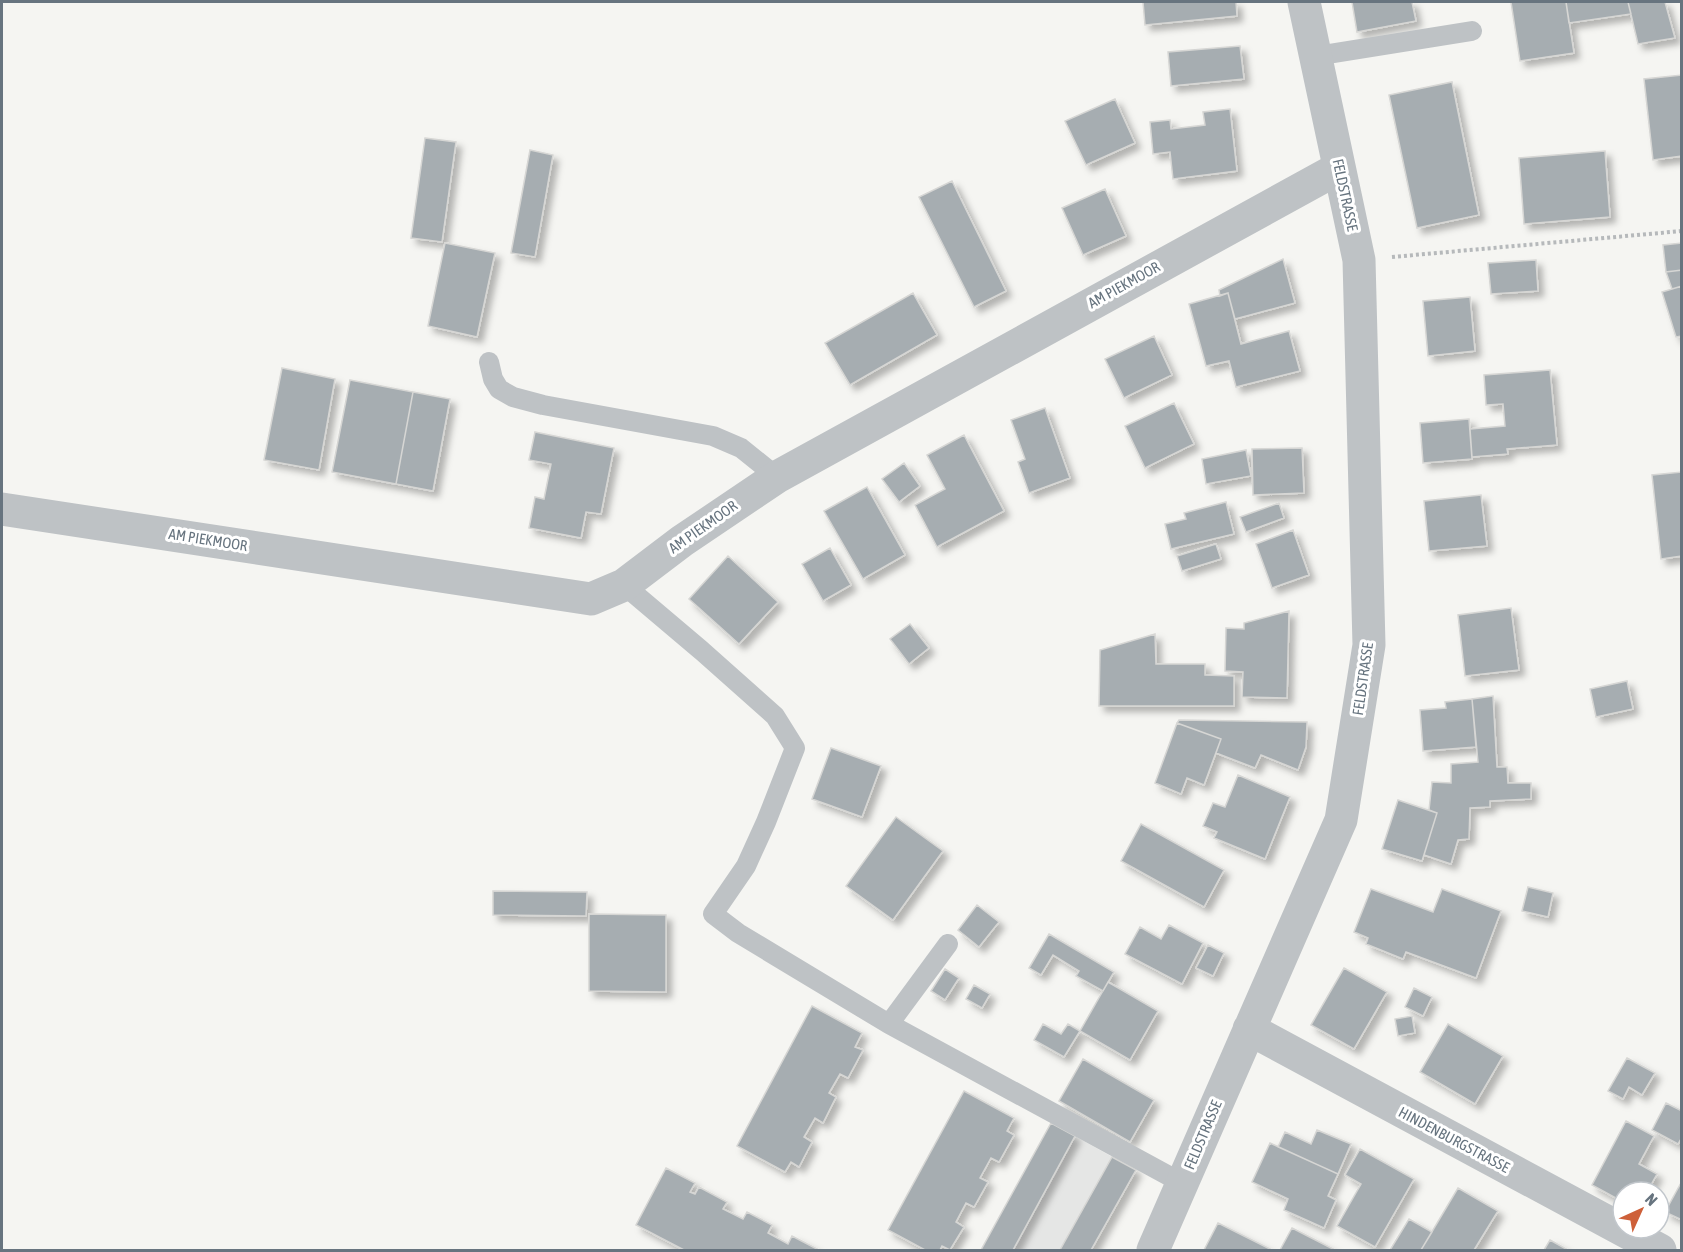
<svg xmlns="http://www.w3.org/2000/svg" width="1683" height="1252" viewBox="0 0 1683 1252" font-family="'Asap Condensed',sans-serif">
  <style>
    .built { fill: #e5e6e5 }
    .building { fill: #a6adb1; stroke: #d6d6d4; stroke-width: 1.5; filter: url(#shadow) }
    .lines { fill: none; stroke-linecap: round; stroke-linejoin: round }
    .path { stroke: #b6b9bb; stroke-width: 4; stroke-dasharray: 3 3; stroke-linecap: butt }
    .lane { stroke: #bec2c5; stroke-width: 20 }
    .street { stroke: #bec2c5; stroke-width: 33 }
    .labels { text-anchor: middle; stroke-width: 6; stroke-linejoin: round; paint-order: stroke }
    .street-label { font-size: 15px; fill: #67747f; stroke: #fff }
  </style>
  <defs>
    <filter id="shadow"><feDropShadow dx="5.5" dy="5.5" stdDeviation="3" flood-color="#0004"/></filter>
  </defs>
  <rect width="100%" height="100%" fill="#f5f5f2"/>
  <path class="built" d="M 1051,1123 L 1136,1170 L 1091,1250 L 981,1250 Z"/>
  <path class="building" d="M 1143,2 L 1236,2 L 1237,16 L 1145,25 Z
    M 1352,2 L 1412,2 L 1416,21 L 1357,32 Z
    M 1511,2 L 1566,2 L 1574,53 L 1520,61 Z
    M 1566,2 L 1628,2 L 1631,14 L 1569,23 Z
    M 1628,2 L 1665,2 L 1675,38 L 1638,44 Z
    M 1240,46 L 1244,79 L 1171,86 L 1168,52 Z
    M 1682,75 L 1682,156 L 1653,160 L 1644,79 Z
    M 1452,82 L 1479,215 L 1417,228 L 1389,95 Z
    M 1115,99 L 1135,143 L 1086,165 L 1065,121 Z
    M 1230,109 L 1237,171 L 1173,179 L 1170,152 L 1153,154 L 1150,122 L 1170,120 L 1171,129 L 1205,125 L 1203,112 Z
    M 425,138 L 456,142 L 442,242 L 411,238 Z
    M 530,150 L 553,155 L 535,257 L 511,253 Z
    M 1605,151 L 1610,217 L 1524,224 L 1519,158 Z
    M 952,181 L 1006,291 L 974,307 L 919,197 Z
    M 1105,189 L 1126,236 L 1083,255 L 1062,208 Z
    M 445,243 L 495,253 L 477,337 L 428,326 Z
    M 1682,243 L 1682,270 L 1666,272 L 1663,245 Z
    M 1283,259 L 1295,303 L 1235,319 L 1228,293 L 1220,296 L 1219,290 Z
    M 1536,260 L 1538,291 L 1491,294 L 1488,263 Z
    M 1682,270 L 1682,286 L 1672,289 L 1666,272 Z
    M 1682,286 L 1682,336 L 1676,337 L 1662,292 Z
    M 913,293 L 937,335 L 850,385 L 825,343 Z
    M 1228,293 L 1241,344 L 1289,331 L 1300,371 L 1236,387 L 1229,361 L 1206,366 L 1189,304 Z
    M 1470,297 L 1475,351 L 1428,356 L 1423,301 Z
    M 1154,336 L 1172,375 L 1124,398 L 1105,359 Z
    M 282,368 L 335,379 L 319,470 L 264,460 Z
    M 1550,370 L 1557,445 L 1507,449 L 1508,454 L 1472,457 L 1470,429 L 1505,426 L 1503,404 L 1486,405 L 1484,375 Z
    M 350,380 L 413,392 L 396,484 L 332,472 Z
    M 413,392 L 450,399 L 433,491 L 396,484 Z
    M 1174,403 L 1194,444 L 1145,468 L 1125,426 Z
    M 1045,408 L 1070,478 L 1029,493 L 1018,462 L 1025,459 L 1011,420 Z
    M 1469,419 L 1472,459 L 1423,463 L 1420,423 Z
    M 535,432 L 614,448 L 601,514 L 586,512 L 581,538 L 529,528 L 535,497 L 544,499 L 551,464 L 529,460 Z
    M 964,435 L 1004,511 L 937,547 L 915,505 L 945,489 L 927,455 Z
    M 1302,448 L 1304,493 L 1253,495 L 1252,449 Z
    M 1246,450 L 1251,476 L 1206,484 L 1202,459 Z
    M 904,463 L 920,486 L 899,502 L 882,479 Z
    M 1682,472 L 1682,556 L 1661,559 L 1652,475 Z
    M 867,487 L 905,555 L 863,579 L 824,511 Z
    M 1481,495 L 1487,546 L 1429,551 L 1424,501 Z
    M 1226,502 L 1234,534 L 1171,549 L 1165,524 L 1186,519 L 1184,513 Z
    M 1279,503 L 1284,518 L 1246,532 L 1240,517 Z
    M 1293,530 L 1309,575 L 1272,588 L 1256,544 Z
    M 1216,544 L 1221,559 L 1182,571 L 1177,556 Z
    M 830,548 L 851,585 L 823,601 L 802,564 Z
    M 728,556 L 778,602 L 739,644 L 689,599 Z
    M 1511,608 L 1519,670 L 1465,676 L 1458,615 Z
    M 1289,611 L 1287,698 L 1242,697 L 1243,672 L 1225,671 L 1226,628 L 1244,629 L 1244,623 Z
    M 910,624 L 929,648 L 909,664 L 890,639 Z
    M 1155,634 L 1156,664 L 1205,664 L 1205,675 L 1234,676 L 1234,706 L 1099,706 L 1100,650 Z
    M 1627,681 L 1633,709 L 1596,717 L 1590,689 Z
    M 1493,696 L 1497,767 L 1507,767 L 1508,783 L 1531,783 L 1531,799 L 1490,801 L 1490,807 L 1470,808 L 1469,839 L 1458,840 L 1451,864 L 1424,855 L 1437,813 L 1429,810 L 1432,782 L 1451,783 L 1451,764 L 1478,762 L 1472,699 Z
    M 1472,699 L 1476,747 L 1423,751 L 1420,710 L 1446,708 L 1445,702 Z
    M 1179,720 L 1307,722 L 1306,747 L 1298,770 L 1261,755 L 1255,768 L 1216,753 L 1221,739 L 1177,723 Z
    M 1177,723 L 1221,739 L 1204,785 L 1187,778 L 1181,794 L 1155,783 Z
    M 831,748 L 881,766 L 862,817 L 812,799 Z
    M 1238,775 L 1290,797 L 1265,859 L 1214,838 L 1217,832 L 1203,826 L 1213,803 L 1225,807 Z
    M 1398,800 L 1437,813 L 1422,861 L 1382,849 Z
    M 896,817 L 943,851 L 893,920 L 846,886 Z
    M 1141,824 L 1224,870 L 1204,907 L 1121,861 Z
    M 1528,887 L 1553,893 L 1548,917 L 1522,911 Z
    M 1371,889 L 1433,912 L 1442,889 L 1501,911 L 1476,978 L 1406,952 L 1403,959 L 1366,944 L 1368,938 L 1354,932 Z
    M 493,891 L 587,892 L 586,916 L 493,915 Z
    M 977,905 L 999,922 L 979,947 L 958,930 Z
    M 589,914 L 666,915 L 666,992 L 589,991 Z
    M 1169,925 L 1203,943 L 1182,984 L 1125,954 L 1140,927 L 1161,939 Z
    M 1049,934 L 1114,972 L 1103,991 L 1076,976 L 1079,971 L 1053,955 L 1041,975 L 1029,968 Z
    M 1208,945 L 1224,953 L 1213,976 L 1196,968 Z
    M 1344,968 L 1387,992 L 1354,1049 L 1311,1025 Z
    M 945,969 L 959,978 L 945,1000 L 931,991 Z
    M 1108,982 L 1158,1011 L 1130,1060 L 1080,1031 Z
    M 974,985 L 990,994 L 982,1008 L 966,999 Z
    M 1414,988 L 1432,997 L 1423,1016 L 1405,1007 Z
    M 812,1006 L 862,1033 L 855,1047 L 863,1050 L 848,1078 L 840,1074 L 829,1093 L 836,1097 L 823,1123 L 815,1118 L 804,1137 L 812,1142 L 799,1167 L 791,1162 L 785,1172 L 737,1146 Z
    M 1412,1016 L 1415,1033 L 1398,1036 L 1395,1019 Z
    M 1043,1024 L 1061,1034 L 1068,1024 L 1080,1031 L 1064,1057 L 1034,1040 Z
    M 1448,1024 L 1503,1056 L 1475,1104 L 1420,1072 Z
    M 1627,1058 L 1655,1073 L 1642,1095 L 1629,1087 L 1623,1099 L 1608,1091 Z
    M 1083,1059 L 1154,1100 L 1130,1142 L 1059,1101 Z
    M 964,1091 L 1014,1118 L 1007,1131 L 1014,1135 L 999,1162 L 991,1158 L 980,1178 L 988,1182 L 974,1207 L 966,1203 L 956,1222 L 964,1227 L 950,1250 L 942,1246 L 940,1250 L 925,1250 L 888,1230 Z
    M 1666,1103 L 1682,1111 L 1682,1137 L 1678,1144 L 1652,1130 Z
    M 1626,1121 L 1654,1136 L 1639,1164 L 1657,1174 L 1647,1192 L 1623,1192 L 1623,1202 L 1592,1185 Z
    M 1051,1123 L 1075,1136 L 1013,1250 L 981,1250 Z
    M 1317,1130 L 1351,1144 L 1338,1174 L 1278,1147 L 1285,1132 L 1311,1144 Z
    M 1270,1143 L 1338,1174 L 1328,1196 L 1336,1200 L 1324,1228 L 1284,1210 L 1288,1199 L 1252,1182 Z
    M 1360,1149 L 1414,1179 L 1375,1247 L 1337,1226 L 1361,1184 L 1345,1175 Z
    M 1112,1157 L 1136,1170 L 1091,1250 L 1060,1250 Z
    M 666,1168 L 695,1183 L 690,1192 L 695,1194 L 699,1187 L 727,1202 L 723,1209 L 743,1219 L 747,1212 L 772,1225 L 768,1233 L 788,1244 L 792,1236 L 817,1249 L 816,1250 L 684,1250 L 636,1225 Z
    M 1682,1181 L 1682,1220 L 1665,1212 Z
    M 1458,1188 L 1498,1211 L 1474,1250 L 1421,1250 Z
    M 1409,1219 L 1432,1232 L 1421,1250 L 1390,1250 Z
    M 1218,1223 L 1272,1250 L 1204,1250 Z
    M 1292,1228 L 1335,1250 L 1280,1250 Z
    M 1550,1240 L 1568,1250 L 1544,1250 Z"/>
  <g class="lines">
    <path class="path" d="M 1392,257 L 1682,231"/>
    <path class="lane" d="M 1316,56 L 1472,31
      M 489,362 L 493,379 L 499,389 L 513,397 L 543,405 L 713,436 L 741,448 L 777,477
      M 624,585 L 702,651 L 775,716 L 795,748 L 766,822 L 746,866 L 713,914 L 738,933 L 889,1024 L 1182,1183
      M 889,1024 L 948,944"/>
    <path class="street" d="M 2,509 L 591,599 L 624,585 L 682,541 L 777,477 L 1339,168
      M 1249,1029 L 1660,1250
      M 1153,1250 L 1341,820 L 1369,645 L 1359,260 L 1304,2"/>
  </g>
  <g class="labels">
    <g class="street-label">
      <text transform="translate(1345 195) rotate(78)" y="5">FELDSTRASSE</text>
      <text transform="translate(1124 285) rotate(-29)" y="5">AM PIEKMOOR</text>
      <text transform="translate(703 527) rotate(-35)" y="5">AM PIEKMOOR</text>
      <text transform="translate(208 540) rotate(9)" y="5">AM PIEKMOOR</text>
      <text transform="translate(1363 679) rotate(-82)" y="5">FELDSTRASSE</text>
      <text transform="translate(1203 1135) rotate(-67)" y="5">FELDSTRASSE</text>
      <text transform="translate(1454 1140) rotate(28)" y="5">HINDENBURGSTRASSE</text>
    </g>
  </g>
  <rect width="1683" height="1252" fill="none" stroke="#67747f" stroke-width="6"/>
  <g transform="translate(1641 1210) rotate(45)"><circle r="28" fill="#ffffff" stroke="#c2c7cc" stroke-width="1.5"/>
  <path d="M0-4.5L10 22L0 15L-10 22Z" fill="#ce6039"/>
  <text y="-9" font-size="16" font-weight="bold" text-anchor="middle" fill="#67747f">N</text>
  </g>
</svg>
